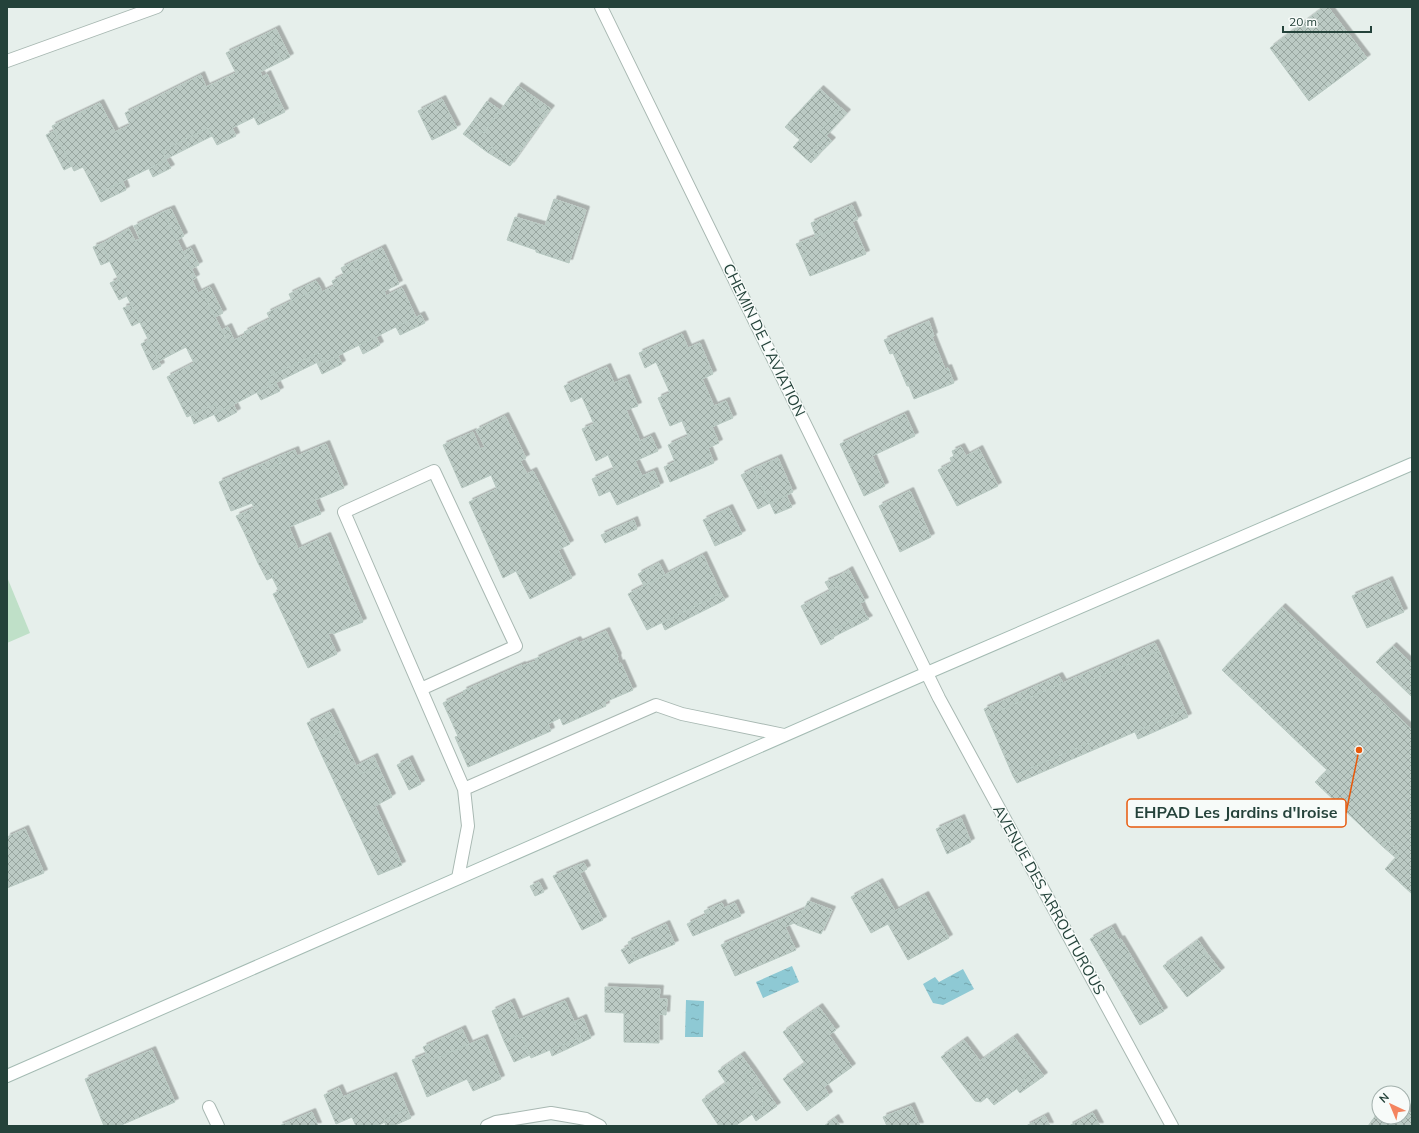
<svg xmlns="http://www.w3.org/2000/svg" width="1419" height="1133" viewBox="0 0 1419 1133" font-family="Mulish,sans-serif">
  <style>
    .park { fill: #bfe0c8 }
    .water { fill: url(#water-ripples) }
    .building { fill: url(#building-cross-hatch); stroke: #b8c9c2; filter: url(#shadow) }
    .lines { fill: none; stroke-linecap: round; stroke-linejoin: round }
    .service-casing { stroke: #a8b8b2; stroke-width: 14 }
    .minor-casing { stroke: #a8b8b2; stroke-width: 14 }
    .tertiary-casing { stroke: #a8b8b2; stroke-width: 14 }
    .secondary-casing { stroke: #a4bbb3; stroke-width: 14 }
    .path { stroke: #86b3a5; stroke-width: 2.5; stroke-dasharray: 2 3; stroke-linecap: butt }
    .service { stroke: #fff; stroke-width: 12 }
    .minor { stroke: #fff; stroke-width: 12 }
    .tertiary { stroke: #fff; stroke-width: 12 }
    .secondary { stroke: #fff; stroke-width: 12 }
    .labels { text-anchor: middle; stroke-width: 3; stroke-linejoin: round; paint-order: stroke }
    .street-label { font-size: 15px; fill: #24423a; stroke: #f7fbf9 }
    .leader { fill: none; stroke: #e8590c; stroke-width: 1.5 }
    .callout-dot { fill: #e8590c; stroke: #f7fbf9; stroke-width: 1.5 }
    .callout { fill: #f7fbf9; stroke: #e8590c; stroke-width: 1.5 }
    .callout-label { font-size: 16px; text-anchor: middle; font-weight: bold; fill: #24423a }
  </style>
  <defs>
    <pattern id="water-ripples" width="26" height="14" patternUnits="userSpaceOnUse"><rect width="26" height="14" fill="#8ec9d4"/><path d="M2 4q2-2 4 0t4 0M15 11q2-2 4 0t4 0" fill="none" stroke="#74a5ad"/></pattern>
    <pattern id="building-cross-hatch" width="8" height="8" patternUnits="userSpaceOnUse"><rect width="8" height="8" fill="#bbcac4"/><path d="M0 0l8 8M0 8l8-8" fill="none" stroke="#98a6a0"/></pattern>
    <filter id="shadow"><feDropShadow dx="3.5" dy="-3.5" stdDeviation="0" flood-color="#0004"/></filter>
  </defs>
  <rect width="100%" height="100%" fill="#e6efeb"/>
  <path class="park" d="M 7,577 L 30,633 L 7,643 Z"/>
  <path class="water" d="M 792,966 L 799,982 L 763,998 L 756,982 Z
    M 963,969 L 974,989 L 943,1005 L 933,1003 L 923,984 L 935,977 L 939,982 Z
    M 686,1000 L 704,1001 L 703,1037 L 685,1037 Z"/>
  <path class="building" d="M 1324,7 L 1328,7 L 1367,58 L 1309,101 L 1270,48 Z
    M 276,29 L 290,57 L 282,61 L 268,33 Z
    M 268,33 L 282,61 L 260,72 L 262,77 L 267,74 L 281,104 L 232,128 L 236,136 L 217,145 L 208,128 L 162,151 L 166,160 L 97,194 L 83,167 L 74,171 L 52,126 L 100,103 L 115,132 L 130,125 L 125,113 L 201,75 L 206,87 L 236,73 L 226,53 Z
    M 518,86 L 534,97 L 530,101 L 547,114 L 513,162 L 491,147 L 487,152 L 463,134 L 471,124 L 484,133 Z
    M 820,89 L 841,108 L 820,131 L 826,136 L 812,151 L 817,156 L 811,163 L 793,147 L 800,140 L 785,127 Z
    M 534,97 L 551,109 L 547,114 L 530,101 Z
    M 442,99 L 457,128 L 432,140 L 418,111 Z
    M 487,101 L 500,110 L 484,133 L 471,124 Z
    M 281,104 L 285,112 L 258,125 L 254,117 Z
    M 841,108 L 847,113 L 826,136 L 820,131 Z
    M 208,128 L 212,136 L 166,159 L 162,151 Z
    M 54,131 L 72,166 L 64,170 L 46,135 Z
    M 826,136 L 832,141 L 817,156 L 812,151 Z
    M 491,147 L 513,162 L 510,166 L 487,152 Z
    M 166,160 L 171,168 L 153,177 L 149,169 Z
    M 123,182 L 126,190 L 101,202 L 97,194 Z
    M 554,199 L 586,210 L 569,263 L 536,252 L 536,250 L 507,240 L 515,217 L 545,226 Z
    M 852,205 L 858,219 L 852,222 L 866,254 L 810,276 L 802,257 L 807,255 L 801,242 L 832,230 L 827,216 Z
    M 171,209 L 184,236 L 177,240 L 163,212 Z
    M 163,212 L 196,278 L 192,280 L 198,293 L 202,291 L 228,343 L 245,335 L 244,332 L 270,319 L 267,313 L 320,287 L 322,292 L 334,286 L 332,281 L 385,254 L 399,284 L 384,291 L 386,296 L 402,288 L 416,317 L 323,363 L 318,353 L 268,377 L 271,385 L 219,412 L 215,404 L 187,417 L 167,377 L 194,363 L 186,347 L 159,361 L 101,244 L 129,229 L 135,241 L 140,239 L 134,226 Z
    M 827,216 L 832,230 L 816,237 L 811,223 Z
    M 801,242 L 807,255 L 802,257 L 796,244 Z
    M 101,244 L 110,261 L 101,265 L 93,247 Z
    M 191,248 L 199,265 L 191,269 L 183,252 Z
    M 382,248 L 385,254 L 344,275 L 341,268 Z
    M 119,279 L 127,296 L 119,300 L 110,283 Z
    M 316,281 L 320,287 L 292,301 L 289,294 Z
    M 210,287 L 223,313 L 215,317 L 202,291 Z
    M 131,305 L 140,322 L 132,326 L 123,308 Z
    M 421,315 L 425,323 L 400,335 L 396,327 Z
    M 929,321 L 934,336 L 932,337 L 945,369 L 948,368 L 954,383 L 914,399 L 909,386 L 907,386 L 893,353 L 890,354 L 884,340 Z
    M 228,327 L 234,340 L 228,343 L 222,330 Z
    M 682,334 L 688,348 L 700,343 L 713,374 L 702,379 L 714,406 L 726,401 L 733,418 L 712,427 L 719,443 L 708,448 L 714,463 L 670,482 L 664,467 L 675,462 L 668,445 L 688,436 L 682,421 L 670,426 L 658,398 L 670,393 L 656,362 L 645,368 L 639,353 Z
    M 376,337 L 380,345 L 363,354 L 359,345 Z
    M 149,340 L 161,366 L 153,370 L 141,344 Z
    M 318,353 L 322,360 L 271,385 L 268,377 Z
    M 338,356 L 342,364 L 322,374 L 317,363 L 322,360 L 323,363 Z
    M 607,367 L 614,383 L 626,378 L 638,406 L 626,410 L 640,441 L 651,436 L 658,451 L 635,461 L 642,476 L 654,471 L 660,486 L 617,505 L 610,491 L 599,496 L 592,479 L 614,469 L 608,455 L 596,461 L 582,429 L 594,424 L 582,397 L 571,402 L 564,386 Z
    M 276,383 L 280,391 L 261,400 L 257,393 Z
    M 215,404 L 219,412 L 194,424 L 191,416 Z
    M 233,404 L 237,412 L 218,422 L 214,414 Z
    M 905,414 L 915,436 L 872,456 L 885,486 L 864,496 L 840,444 Z
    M 505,416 L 526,458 L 520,461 L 527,474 L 533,471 L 570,544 L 558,550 L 572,578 L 530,599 L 516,571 L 503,578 L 469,502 L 497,489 L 491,475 L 462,488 L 443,445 L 473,432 L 480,449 L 485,447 L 476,430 Z
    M 326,444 L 344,488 L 315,500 L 321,514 L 289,527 L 298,549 L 327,536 L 363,622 L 333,634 L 333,632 L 328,634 L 337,654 L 308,668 L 273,594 L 279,591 L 272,577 L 273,577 L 265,560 L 258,563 L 245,534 L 251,530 L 243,513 L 254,508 L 252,503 L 231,511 L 219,482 L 262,464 L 265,470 L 281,463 L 278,457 L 295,450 L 297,456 Z
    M 961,447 L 966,456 L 979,449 L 998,486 L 957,506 L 938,470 L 952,463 L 950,458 L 954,456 L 952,451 Z
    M 278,457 L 281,463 L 265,470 L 262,464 Z
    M 778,458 L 793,492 L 770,503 L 753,469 Z
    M 753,469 L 770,503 L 758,509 L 741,475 Z
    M 910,491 L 931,537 L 900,552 L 879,506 Z
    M 786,495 L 792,507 L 775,514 L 770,503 Z
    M 729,508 L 742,534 L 715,546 L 703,520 Z
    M 243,513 L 251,530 L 245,534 L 236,516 Z
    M 634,520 L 637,529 L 605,543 L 601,535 Z
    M 703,555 L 721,593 L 647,630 L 628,594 Z
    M 265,560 L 273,577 L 267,580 L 258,563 Z
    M 659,563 L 665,575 L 644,586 L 638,574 Z
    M 849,570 L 865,601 L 860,603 L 865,614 L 830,632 L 834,638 L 821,645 L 801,606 L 843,584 L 839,576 Z
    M 839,576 L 843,584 L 830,591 L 825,582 Z
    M 1389,580 L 1404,612 L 1367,628 L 1352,596 Z
    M 721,593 L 725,600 L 665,630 L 662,623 Z
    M 1282,607 L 1412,730 L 1412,894 L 1385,869 L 1400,853 L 1387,840 L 1382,846 L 1315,782 L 1327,770 L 1222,670 Z
    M 865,614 L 869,619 L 833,637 L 830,632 Z
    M 606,631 L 618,657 L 617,658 L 619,664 L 621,663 L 633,690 L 605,702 L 606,706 L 563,725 L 560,718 L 548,724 L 551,731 L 468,767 L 455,737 L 458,736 L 443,703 L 464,693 L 463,691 L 522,665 L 522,666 L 536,661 L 535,659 L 577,640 L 579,643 Z
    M 1155,643 L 1159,651 L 1084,683 L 1081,675 Z
    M 1393,646 L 1412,664 L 1412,697 L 1376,662 Z
    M 1159,651 L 1185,710 L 1091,751 L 1088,743 L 1013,776 L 987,716 L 1081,675 L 1084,683 Z
    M 1059,676 L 1063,683 L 987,716 L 984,709 Z
    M 1185,710 L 1188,717 L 1138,739 L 1135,732 Z
    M 330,712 L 340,732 L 316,743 L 307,723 Z
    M 340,732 L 360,774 L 378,766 L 392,797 L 375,806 L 402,865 L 378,875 L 316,743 Z
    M 1088,743 L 1091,751 L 1017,783 L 1013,776 Z
    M 374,757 L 378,766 L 360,774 L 356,766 Z
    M 409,759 L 421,784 L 409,790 L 397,765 Z
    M 961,818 L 971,842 L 947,854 L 936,829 Z
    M 25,829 L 44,873 L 7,888 L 7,837 Z
    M 1387,840 L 1400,853 L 1396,858 L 1382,846 Z
    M 584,863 L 587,869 L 580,873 L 576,866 Z
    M 576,866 L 603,920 L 582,930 L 553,876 Z
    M 539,882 L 544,892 L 535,896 L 530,886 Z
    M 879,882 L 895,911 L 925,895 L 949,938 L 908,960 L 888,924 L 871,933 L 851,897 Z
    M 808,901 L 832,910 L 821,934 L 797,925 Z
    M 722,903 L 724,908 L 735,903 L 741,916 L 693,936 L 687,924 L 706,915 L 704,911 Z
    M 805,909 L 797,925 L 794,923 L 785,927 L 796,950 L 735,976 L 721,945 Z
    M 666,924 L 675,944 L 636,960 L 628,942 Z
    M 1112,927 L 1119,940 L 1121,939 L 1164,1011 L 1140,1025 L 1090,939 Z
    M 1198,940 L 1207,953 L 1183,970 L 1174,958 Z
    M 629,946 L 636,960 L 629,964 L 621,950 Z
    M 1207,953 L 1221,971 L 1187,997 L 1163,966 L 1174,958 L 1183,970 Z
    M 605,987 L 660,989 L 659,999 L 667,999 L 666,1015 L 659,1014 L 659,1043 L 624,1042 L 624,1013 L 605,1012 Z
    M 565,1001 L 581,1037 L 531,1058 L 521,1034 L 504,1041 L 492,1011 L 511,1002 L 519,1020 Z
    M 819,1007 L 836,1030 L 829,1035 L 852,1067 L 824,1087 L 829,1095 L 807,1111 L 783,1079 L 805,1063 L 783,1032 Z
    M 583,1018 L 591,1038 L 552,1056 L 550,1050 L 581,1037 L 574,1022 Z
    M 462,1029 L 469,1044 L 430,1061 L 423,1047 Z
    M 521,1034 L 530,1055 L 514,1062 L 504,1041 Z
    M 1014,1037 L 1037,1067 L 1023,1078 L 1026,1082 L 994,1105 L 987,1097 L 981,1102 L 975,1101 L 941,1057 L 964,1040 L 980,1061 Z
    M 484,1038 L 501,1079 L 473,1091 L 467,1079 L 427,1097 L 412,1060 L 427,1054 L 430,1061 Z
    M 152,1050 L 175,1102 L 119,1126 L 104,1126 L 85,1079 Z
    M 741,1055 L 752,1070 L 744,1075 L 765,1105 L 735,1126 L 719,1126 L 702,1100 L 726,1083 L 718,1071 Z
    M 1037,1067 L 1044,1076 L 1020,1093 L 1017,1089 L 1026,1082 L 1023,1078 Z
    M 752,1070 L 777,1106 L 756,1121 L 752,1114 L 765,1105 L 744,1075 Z
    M 393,1076 L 407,1109 L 384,1120 L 385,1122 L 377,1126 L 356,1126 L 352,1117 L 336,1124 L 324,1095 L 339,1088 L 343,1097 Z
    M 1403,1103 L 1412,1115 L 1412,1126 L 1368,1126 L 1379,1111 L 1379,1117 L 1403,1117 Z
    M 911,1106 L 920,1126 L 887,1126 L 883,1117 Z
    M 407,1109 L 411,1118 L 393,1126 L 386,1126 L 384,1120 Z
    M 312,1112 L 318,1126 L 279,1126 Z
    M 1093,1113 L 1100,1126 L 1069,1126 Z
    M 1045,1116 L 1050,1126 L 1026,1126 Z
    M 835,1118 L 840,1126 L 824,1126 Z"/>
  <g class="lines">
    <defs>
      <path id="service" d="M 421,689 L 516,646 L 434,471 L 344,512 L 464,789
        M 458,878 L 468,826 L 464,789 L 656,705 L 682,714 L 784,735"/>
      <path id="minor" d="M 601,7 L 939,698 L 1172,1126
        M 209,1107 L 218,1126
        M 487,1126 L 496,1122 L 551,1113 L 586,1119 L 600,1126"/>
      <path id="tertiary" d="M 7,61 L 157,7"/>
      <path id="secondary" d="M 7,1076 L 927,673 L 1412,464"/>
    </defs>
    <use href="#service" class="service-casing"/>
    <use href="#minor" class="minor-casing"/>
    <use href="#tertiary" class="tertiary-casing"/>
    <use href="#secondary" class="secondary-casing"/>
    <path class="path" d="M 7,7 L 8,7"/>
    <use href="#service" class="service"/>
    <use href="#minor" class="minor"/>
    <use href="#tertiary" class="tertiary"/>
    <use href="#secondary" class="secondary"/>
  </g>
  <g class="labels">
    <g class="street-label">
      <text transform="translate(764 340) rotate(64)" y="5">CHEMIN DE L'AVIATION</text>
      <text transform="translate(1049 900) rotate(61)" y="5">AVENUE DES ARROUTUROUS</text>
    </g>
  </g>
  <path class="leader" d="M1359 750L1346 813"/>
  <circle class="callout-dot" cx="1359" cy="750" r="4"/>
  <rect class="callout" x="1127" y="799" width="219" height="28" rx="4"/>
  <g class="callout-label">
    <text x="1236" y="818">EHPAD Les Jardins d'Iroise</text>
  </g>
  <rect width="1419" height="1133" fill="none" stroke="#24423a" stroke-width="16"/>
  <g transform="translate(1391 1105) rotate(316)"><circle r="19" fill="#f7fbf9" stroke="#a3b1ad"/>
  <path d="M0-3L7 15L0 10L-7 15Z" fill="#f4845f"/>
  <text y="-6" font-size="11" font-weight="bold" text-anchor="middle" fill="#24423a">N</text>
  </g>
  <path d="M1283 26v6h88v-6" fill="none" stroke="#24423a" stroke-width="2"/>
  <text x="1289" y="26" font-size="12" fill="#24423a" stroke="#f7fbf9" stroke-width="3" paint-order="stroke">20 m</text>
</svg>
